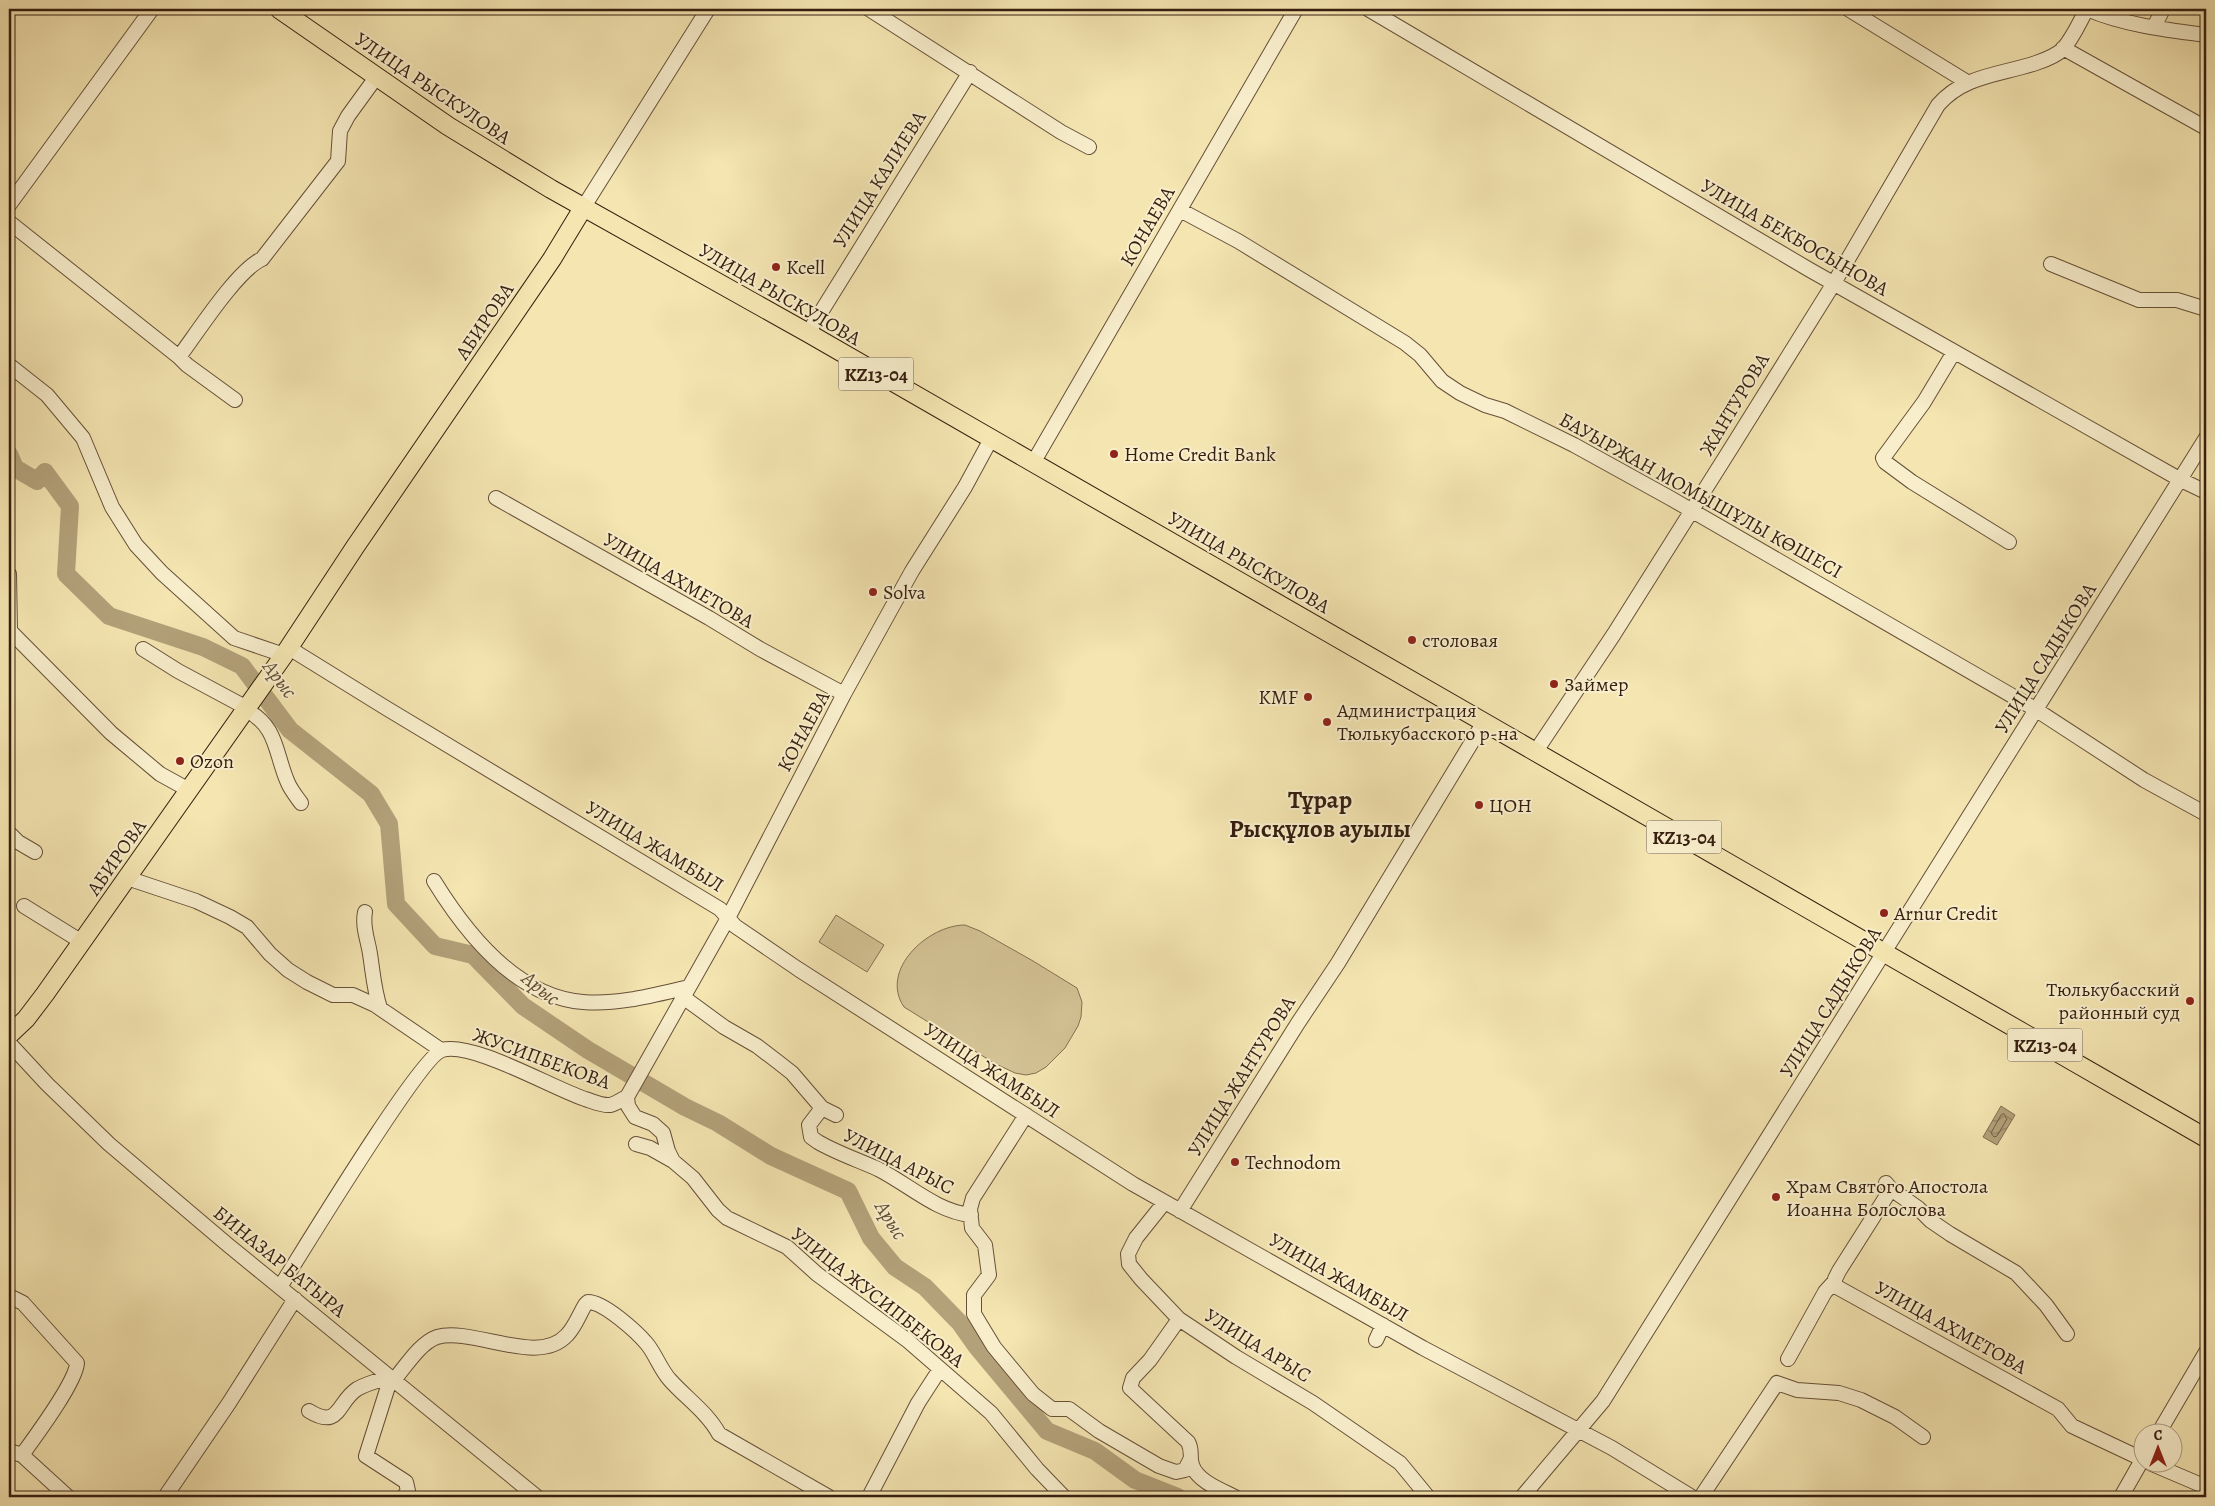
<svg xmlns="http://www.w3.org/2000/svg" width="2215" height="1506" viewBox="0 0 2215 1506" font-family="Alegreya,serif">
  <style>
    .green { fill: #d4c395; stroke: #857052 }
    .water { fill: url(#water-waves); stroke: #816d4f }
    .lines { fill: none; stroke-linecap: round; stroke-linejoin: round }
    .shore { stroke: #746044; stroke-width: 1 }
    .river { stroke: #b3a17a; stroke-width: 18 }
    .minor-casing { stroke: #665038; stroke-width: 16 }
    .major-casing { stroke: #361e0f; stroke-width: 20 }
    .minor { stroke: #f8eecc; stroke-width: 14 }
    .major { stroke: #f4e5b1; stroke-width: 18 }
    .poi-dot { fill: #8f2418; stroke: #f8eecc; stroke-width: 2 }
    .labels { text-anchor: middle; stroke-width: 4; stroke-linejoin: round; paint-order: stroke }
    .shield { fill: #f8eecc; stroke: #705c48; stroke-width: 1 }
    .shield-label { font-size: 19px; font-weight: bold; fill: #361e0f }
    .street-label { font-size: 20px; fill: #361e0f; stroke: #f8eecc }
    .poi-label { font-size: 20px; fill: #361e0f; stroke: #f8eecc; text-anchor: start }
    .water-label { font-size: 21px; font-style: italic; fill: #624c34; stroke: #f8eecc }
    .district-label { font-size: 25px; font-weight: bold; fill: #361e0f; stroke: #f8eecc }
  </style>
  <defs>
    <pattern id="water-waves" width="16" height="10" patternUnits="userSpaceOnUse" patternTransform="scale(1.25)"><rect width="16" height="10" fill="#b3a17a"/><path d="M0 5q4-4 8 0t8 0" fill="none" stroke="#928362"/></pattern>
  </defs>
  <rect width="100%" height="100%" fill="#f4e5b1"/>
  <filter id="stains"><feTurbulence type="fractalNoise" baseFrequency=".004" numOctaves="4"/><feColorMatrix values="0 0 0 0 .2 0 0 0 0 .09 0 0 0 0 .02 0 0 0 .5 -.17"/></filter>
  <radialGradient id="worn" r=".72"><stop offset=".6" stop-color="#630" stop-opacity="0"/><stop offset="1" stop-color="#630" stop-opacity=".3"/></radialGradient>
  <path class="green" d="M 836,915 L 884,945 L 867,972 L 819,942 Z
    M 965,925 L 980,931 L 1033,961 L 1077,988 L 1082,1002 L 1081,1017 L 1078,1026 L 1065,1048 L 1046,1067 L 1036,1073 L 1026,1075 L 1015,1073 L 994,1063 L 904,1007 C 879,970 928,925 965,925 Z"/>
  <path class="water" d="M 2001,1106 L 2015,1115 L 1997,1145 L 1983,1137 Z"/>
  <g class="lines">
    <path class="shore" d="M 2004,1114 L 2007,1119 L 1997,1136 L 1994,1137 L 1991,1133 L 2001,1115 Z"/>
    <path class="river" d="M 9,454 L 15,468 L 37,481 L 45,472 L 70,506 L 66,574 L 109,616 L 203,647 L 242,666 L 290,730 L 371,794 L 389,824 L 396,904 L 435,946 L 473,955 L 523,1006 L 588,1050 L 685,1107 L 718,1123 L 771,1156 L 848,1191 L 871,1238 L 895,1267 L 925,1287 L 960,1323 L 977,1347 L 1047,1431 L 1095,1451 L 1135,1480 L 1178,1497"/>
    <defs>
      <path id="minor" d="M 869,9 L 1061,132 L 1089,147
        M 1368,9 L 1810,270 L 2181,480 L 2206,492
        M 1848,9 L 1967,82
        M 2087,9 C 2124,25 2167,30 2206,35
        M 2154,27 L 2163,9
        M 2063,48 L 2206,128
        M 9,205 L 152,9
        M 583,208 L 708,9
        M 1180,210 L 1238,241 L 1405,343 L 1420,355 L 1442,381 L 1460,393 L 1485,405 L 1505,411 L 1574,445 L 1670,498 L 2035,709 L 2144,780 L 2206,814
        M 9,222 L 179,357 C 197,333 237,270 262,259 L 338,161 L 340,131 L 348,116 L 377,76
        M 2051,264 L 2139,300 L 2177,300 L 2206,309
        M 808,333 L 970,72
        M 1954,352 L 1924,402 L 1883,458 L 1885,462 L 1912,482 L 2009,542
        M 179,357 L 187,365 L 235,400
        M 9,365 L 47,395 L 83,438 L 112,507 L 136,545 L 162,573 L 234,638 L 284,655
        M 1033,463 L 1296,9
        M 496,498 L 709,618 L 760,649 L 844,694
        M 9,574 L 10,631 L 111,733 L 160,774 L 189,790
        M 289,648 L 386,708 L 720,909 L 735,926 L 798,969 L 1133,1184 L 1423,1348 L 1612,1448 L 1692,1497
        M 143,649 L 178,671 L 247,708
        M 246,710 C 278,726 275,754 288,783 C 291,790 296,796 301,803
        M 1536,751 L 1614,634 L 1733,445 L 1834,283 L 1938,105 C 1964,75 2000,75 2036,63 C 2045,60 2056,56 2063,49 C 2073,38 2080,21 2087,9
        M 9,833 L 18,842 L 35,852
        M 127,878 L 196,901 L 230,917 L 247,927 L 270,954 L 288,970 L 307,982 L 333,995 L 353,995 L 375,1005 L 441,1050
        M 434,881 C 466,933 516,997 583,1002 C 618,1005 654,995 689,987
        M 24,906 L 82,942
        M 365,912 C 362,927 368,940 370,954 C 373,973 374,990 380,1008
        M 683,997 L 724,1027 L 757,1046 L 778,1062 L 792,1073 L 822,1108 L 836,1115
        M 9,1043 L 47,1084 L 109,1144 L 228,1245 L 537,1497
        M 627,1097 L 728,918 L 844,694 L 912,571 L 965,487 L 991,439
        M 627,1097 L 628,1106 L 635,1117 L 653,1124 L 663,1133 L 668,1151 L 673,1161 L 693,1178 L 718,1210 L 727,1218 L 787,1247 L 817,1274 L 907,1340 L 991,1413 L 1037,1469 L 1064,1497
        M 822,1108 L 809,1125 L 811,1137 L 818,1142 C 837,1153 858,1160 878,1169 C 908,1184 937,1212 971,1215
        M 1026,1115 L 973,1198 L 970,1209 L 972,1228 L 985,1245 L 989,1275 L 974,1295 L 974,1314 L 994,1347 L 1033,1394 L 1052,1409 L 1069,1409 L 1099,1431 L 1159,1466 L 1176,1472 L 1185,1470 L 1190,1460
        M 636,1144 L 650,1148 L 673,1161
        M 1886,1183 L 1891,1189 L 1918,1208 L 1931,1221 L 1950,1234 L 2016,1273 L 2046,1305 L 2067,1334
        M 1891,1189 L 1839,1271 L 1835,1279 L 1835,1286 L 2058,1409 L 2072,1426 L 2142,1459
        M 1164,1203 L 1136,1238 L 1128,1254 L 1129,1264 L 1141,1279 L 1179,1319 L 1236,1357 L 1313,1403 L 1400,1463 L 1428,1497
        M 1180,1211 L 1298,1023 L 1338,963 L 1484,722
        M 280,1287 C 301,1254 420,1057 442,1050 C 472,1041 552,1088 585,1099 C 592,1101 602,1106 610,1105 C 616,1104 622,1099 627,1097
        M 9,1296 L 23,1303 L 77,1363 C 76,1382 35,1437 22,1455
        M 1179,1319 L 1150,1360 L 1133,1378 L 1130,1388 L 1188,1442 C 1193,1451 1189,1456 1192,1465 C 1197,1481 1221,1490 1235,1497
        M 1376,1340 L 1383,1325
        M 1788,1359 L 1825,1292 L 1835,1281
        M 391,1377 L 366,1456 L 406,1482 L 408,1491 L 403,1497
        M 394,1380 C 406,1366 420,1343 437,1337 C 474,1327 538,1367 567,1335 C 575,1327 579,1315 585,1305 L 588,1302 C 604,1302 637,1332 647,1344 C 656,1355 660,1369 670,1380 C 686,1398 708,1413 719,1434 L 829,1497
        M 309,1411 C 340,1430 337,1402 357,1389 C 367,1383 380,1380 391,1377
        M 2158,1434 L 2206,1352
        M 9,1451 L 22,1455 L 68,1497
        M 2152,1464 L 2206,1487
        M 165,1497 L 229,1403 L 295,1299
        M 869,1497 L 918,1403 L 940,1369
        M 1522,1497 L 1603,1401 L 2206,438
        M 1701,1497 L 1777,1383 L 1797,1390 L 1839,1393 L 1861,1400 L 1895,1417 L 1923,1437
        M 2121,1497 L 2142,1460"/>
      <path id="major" d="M 279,9 L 448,126 L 551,189 L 808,333 L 2206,1138
        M 9,1035 L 26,1019 L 45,994 L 284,655 L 355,547 L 552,259 L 583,208"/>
    </defs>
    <use href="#minor" class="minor-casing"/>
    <use href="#major" class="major-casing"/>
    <use href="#minor" class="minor"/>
    <use href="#major" class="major"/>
  </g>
  <g class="poi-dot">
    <circle cx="776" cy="267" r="5"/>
    <circle cx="1114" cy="454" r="5"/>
    <circle cx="873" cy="592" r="5"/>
    <circle cx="1412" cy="640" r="5"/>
    <circle cx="1554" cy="684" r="5"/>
    <circle cx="1308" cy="697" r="5"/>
    <circle cx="1327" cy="722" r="5"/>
    <circle cx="180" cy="761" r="5"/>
    <circle cx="1479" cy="805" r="5"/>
    <circle cx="1884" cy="913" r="5"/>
    <circle cx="2190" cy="1001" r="5"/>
    <circle cx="1235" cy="1162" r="5"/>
    <circle cx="1776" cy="1197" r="5"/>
  </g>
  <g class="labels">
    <g class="shield">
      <rect x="838.5" y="357.5" width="75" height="33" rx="4"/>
      <rect x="1646.5" y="820.5" width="75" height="33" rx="4"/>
      <rect x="2007.5" y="1028.5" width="75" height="33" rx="4"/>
    </g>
    <g class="shield-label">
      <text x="876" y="381">KZ13-04</text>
      <text x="1684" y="844">KZ13-04</text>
      <text x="2045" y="1052">KZ13-04</text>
    </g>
    <g class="street-label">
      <text transform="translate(433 88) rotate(34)" y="7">УЛИЦА РЫСКУЛОВА</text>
      <text transform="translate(879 179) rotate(-58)" y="7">УЛИЦА КАЛИЕВА</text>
      <text transform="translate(1147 226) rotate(-60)" y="7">КОНАЕВА</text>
      <text transform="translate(1795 237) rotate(30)" y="7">УЛИЦА БЕКБОСЫНОВА</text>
      <text transform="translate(780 294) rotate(30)" y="7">УЛИЦА РЫСКУЛОВА</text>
      <text transform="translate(484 321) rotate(-56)" y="7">АБИРОВА</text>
      <text transform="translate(1734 404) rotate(-59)" y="7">ЖАНТУРОВА</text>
      <text transform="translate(1701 495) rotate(29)" y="7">БАУЫРЖАН МОМЫШҰЛЫ КӨШЕСІ</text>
      <text transform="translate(1249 562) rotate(30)" y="7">УЛИЦА РЫСКУЛОВА</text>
      <text transform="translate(679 580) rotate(30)" y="7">УЛИЦА АХМЕТОВА</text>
      <text transform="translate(2045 658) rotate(-58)" y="7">УЛИЦА САДЫКОВА</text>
      <text transform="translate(803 731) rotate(-62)" y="7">КОНАЕВА</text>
      <text transform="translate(655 846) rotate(31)" y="7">УЛИЦА ЖАМБЫЛ</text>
      <text transform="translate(116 857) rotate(-55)" y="7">АБИРОВА</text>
      <text transform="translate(1830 1002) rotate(-58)" y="7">УЛИЦА САДЫКОВА</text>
      <text transform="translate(542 1058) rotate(20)" y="7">ЖУСИПБЕКОВА</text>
      <text transform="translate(992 1070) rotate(33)" y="7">УЛИЦА ЖАМБЫЛ</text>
      <text transform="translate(1241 1076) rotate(-58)" y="7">УЛИЦА ЖАНТУРОВА</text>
      <text transform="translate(899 1161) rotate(27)" y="7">УЛИЦА АРЫС</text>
      <text transform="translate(280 1261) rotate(39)" y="7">БИНАЗАР БАТЫРА</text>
      <text transform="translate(1339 1277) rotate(30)" y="7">УЛИЦА ЖАМБЫЛ</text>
      <text transform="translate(878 1297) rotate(38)" y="7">УЛИЦА ЖУСИПБЕКОВА</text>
      <text transform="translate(1951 1327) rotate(29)" y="7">УЛИЦА АХМЕТОВА</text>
      <text transform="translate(1258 1345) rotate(32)" y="7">УЛИЦА АРЫС</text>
    </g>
    <g class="poi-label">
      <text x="786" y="274">Kcell</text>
      <text x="1124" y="461">Home Credit Bank</text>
      <text x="883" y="599">Solva</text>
      <text x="1422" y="647">столовая</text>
      <text x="1564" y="691">Займер</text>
      <text x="1298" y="704" text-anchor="end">KMF</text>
      <text x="1337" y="717">Администрация<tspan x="1337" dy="23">Тюлькубасского р-на</tspan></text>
      <text x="190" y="768">Ozon</text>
      <text x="1489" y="812">ЦОН</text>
      <text x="1894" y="920">Arnur Credit</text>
      <text x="2180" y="996" text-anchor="end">Тюлькубасский<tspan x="2180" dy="23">районный суд</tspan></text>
      <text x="1245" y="1169">Technodom</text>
      <text x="1786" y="1193">Храм Святого Апостола<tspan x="1786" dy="23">Иоанна Болослова</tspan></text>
    </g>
    <g class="water-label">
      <text transform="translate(280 679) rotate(53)" y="7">Арыс</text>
      <text transform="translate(541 988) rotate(39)" y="7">Арыс</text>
      <text transform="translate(891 1220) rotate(58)" y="7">Арыс</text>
    </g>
    <g class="district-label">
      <text x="1320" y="808">Тұрар<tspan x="1320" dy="29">Рысқұлов ауылы</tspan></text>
    </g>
  </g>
  <rect width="2215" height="1506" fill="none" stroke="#f4e5b1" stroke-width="30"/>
  <rect x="10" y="10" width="2195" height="1486" fill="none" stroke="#361e0f" stroke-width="2.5"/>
  <rect x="15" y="15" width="2185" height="1476" fill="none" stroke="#361e0f"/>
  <g transform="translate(2158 1448)"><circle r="24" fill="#f8eecc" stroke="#aa9b80"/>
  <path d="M0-4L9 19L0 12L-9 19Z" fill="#8f2418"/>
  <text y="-8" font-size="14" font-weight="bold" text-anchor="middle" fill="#361e0f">С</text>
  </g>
  <rect width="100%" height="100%" filter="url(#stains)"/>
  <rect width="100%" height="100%" fill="url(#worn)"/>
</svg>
